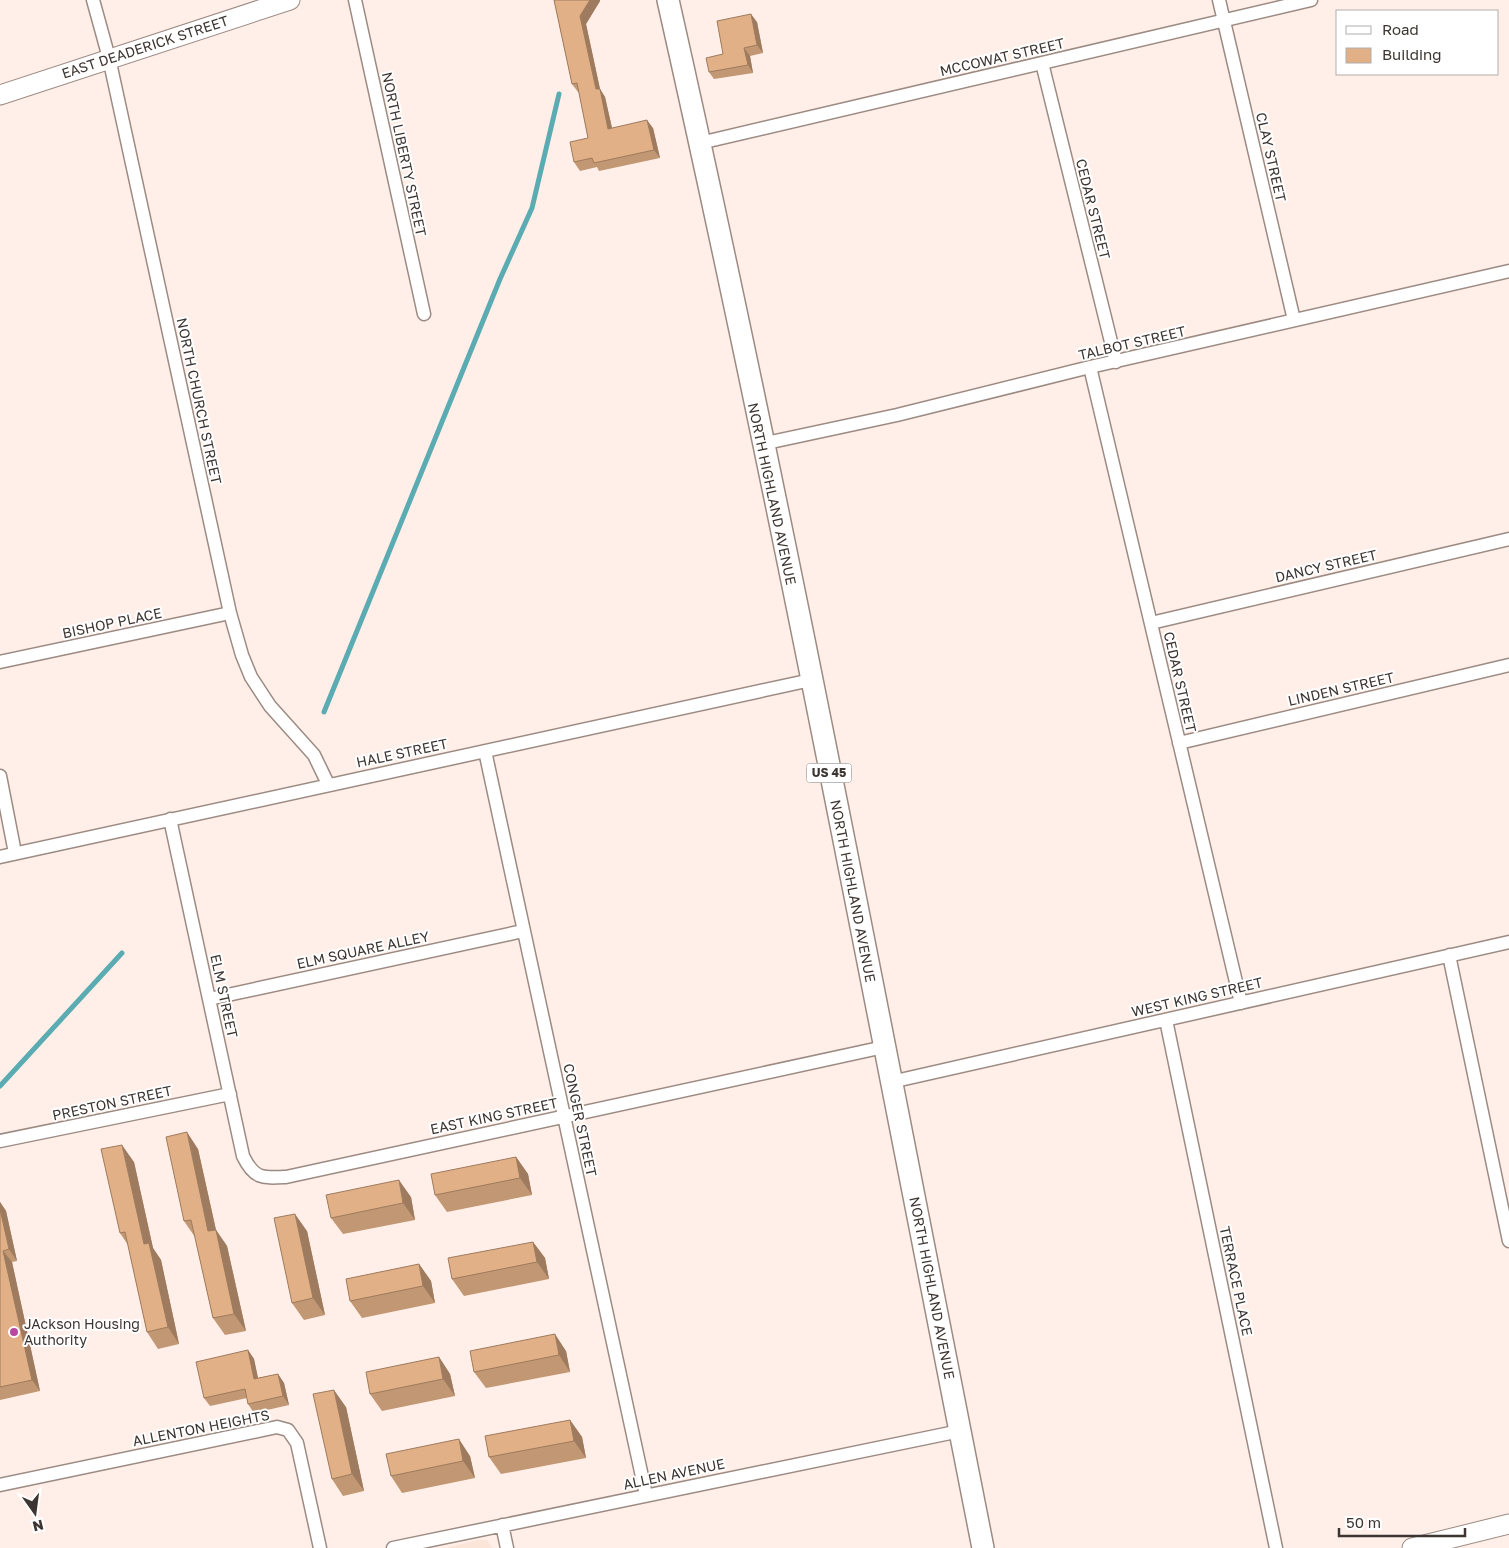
<svg xmlns="http://www.w3.org/2000/svg" width="1509" height="1548" viewBox="0 0 1509 1548" font-family="'Golos Text',sans-serif">
  <style>
    .education { fill: #fbe4d8 }
    .lines { fill: none; stroke-linecap: round; stroke-linejoin: round }
    .stream { stroke: #5aabb2; stroke-width: 5 }
    .street-casing { stroke: #9c8b83; stroke-width: 15 }
    .secondary-casing { stroke: #9c8b83; stroke-width: 21 }
    .primary-casing { stroke: #9c8b83; stroke-width: 24 }
    .street { stroke: #fff; stroke-width: 12 }
    .secondary { stroke: #fff; stroke-width: 19 }
    .primary { stroke: #fff; stroke-width: 21 }
    .wall { fill: #c29773 }
    .shaded-wall { fill: #9e7b5e }
    .building { fill: #e1b086; stroke: #9e7b5e }
    .poi-dot { fill: #b9469f; stroke: #fff; stroke-width: 2 }
    .labels { text-anchor: middle; stroke-width: 4; stroke-linejoin: round; paint-order: stroke }
    .shield { fill: #fff; stroke: #76726f; stroke-width: 1 }
    .shield-label { font-size: 12px; font-weight: bold; fill: #3c3531 }
    .street-label { font-size: 14px; fill: #3c3531; stroke: #fff }
    .poi-label { font-size: 14px; fill: #3c3531; stroke: #fff; text-anchor: start }
  </style>
  <rect width="100%" height="100%" fill="#ffefe8"/>
  <path class="education" d="M 479,1540 L 487,1540 L 492,1548 L 443,1548 Z"/>
  <g class="lines">
    <path class="stream" d="M 324,712 L 500,279 L 532,208 L 559,94
      M 0,1086 L 122,953"/>
    <defs>
      <path id="street" d="M 93,0 L 109,58 L 230,613 L 242,655 L 251,677 L 270,706 L 314,755 L 328,784
        M 355,0 L 424,314
        M 1219,0 L 1294,320
        M 1042,63 L 1116,362
        M 700,143 L 1311,0
        M 1090,367 L 1241,1003
        M 762,444 L 897,415 L 1090,367 L 1509,271
        M 1151,623 L 1509,539
        M 0,662 L 230,613
        M 1179,743 L 1509,665
        M 485,751 L 646,1495
        M 0,776 L 15,853
        M 170,819 L 243,1156 C 254,1179 262,1178 286,1177 L 884,1047
        M 0,857 L 811,680
        M 1449,955 L 1509,1241
        M 209,999 L 523,931
        M 1166,1020 L 1276,1548
        M 891,1082 L 1509,942
        M 0,1141 L 230,1094
        M 0,1485 L 277,1427 L 288,1430 L 297,1443 L 320,1548
        M 502,1525 L 507,1548
        M 393,1548 L 960,1431"/>
      <path id="secondary" d="M 0,95 L 290,0
        M 1412,1548 L 1509,1524"/>
      <path id="primary" d="M 668,0 C 784,514 881,1032 983,1548"/>
    </defs>
    <use href="#street" class="street-casing"/>
    <use href="#secondary" class="secondary-casing"/>
    <use href="#primary" class="primary-casing"/>
    <use href="#street" class="street"/>
    <use href="#secondary" class="secondary"/>
    <use href="#primary" class="primary"/>
  </g>
  <path class="wall" d="M 554,0 L 600,1 L 586,24 L 600,89 L 605,97 L 612,128 L 653,128 L 660,158 L 599,171 L 597,167 L 580,171 L 574,162 L 588,138 L 579,92 L 578,92 L 572,84 Z
    M 757,22 L 763,53 L 750,56 L 753,73 L 714,79 L 709,72 L 723,54 Z
    M 198,1149 L 216,1230 L 227,1246 L 246,1331 L 225,1335 L 213,1318 L 195,1237 L 184,1221 Z
    M 516,1157 L 528,1174 L 532,1195 L 447,1212 L 435,1195 Z
    M 134,1162 L 153,1248 L 161,1260 L 179,1344 L 158,1349 L 147,1332 L 128,1245 L 120,1233 Z
    M 411,1197 L 415,1220 L 343,1234 L 331,1218 Z
    M 0,1202 L 6,1211 L 17,1261 L 12,1262 L 40,1391 L 0,1400 Z
    M 307,1231 L 325,1315 L 304,1320 L 292,1303 Z
    M 533,1242 L 545,1258 L 549,1279 L 464,1296 L 452,1279 Z
    M 419,1264 L 431,1281 L 435,1303 L 362,1318 L 350,1301 Z
    M 248,1350 L 254,1359 L 258,1378 L 278,1374 L 284,1383 L 289,1405 L 254,1413 L 248,1404 L 247,1398 L 210,1406 L 204,1398 Z
    M 566,1351 L 570,1372 L 486,1388 L 474,1372 Z
    M 439,1357 L 450,1374 L 455,1396 L 382,1411 L 370,1394 Z
    M 346,1407 L 364,1491 L 343,1496 L 332,1479 Z
    M 570,1420 L 582,1437 L 586,1458 L 501,1474 L 489,1457 Z
    M 470,1456 L 475,1478 L 402,1493 L 391,1476 Z"/>
  <path class="shaded-wall" d="M 590,0 L 600,0 L 600,1 L 586,24 L 600,89 L 605,97 L 614,137 L 608,129 L 596,89 L 580,16 Z
    M 751,14 L 757,22 L 763,53 L 757,45 Z
    M 744,48 L 750,56 L 753,73 L 748,65 Z
    M 647,120 L 653,128 L 660,158 L 654,150 Z
    M 187,1132 L 198,1149 L 216,1230 L 227,1246 L 246,1331 L 234,1314 L 208,1231 Z
    M 122,1145 L 134,1162 L 153,1248 L 161,1260 L 179,1344 L 168,1327 L 144,1244 Z
    M 516,1157 L 528,1174 L 532,1195 L 520,1178 Z
    M 399,1180 L 411,1197 L 415,1220 L 403,1203 Z
    M 0,1202 L 6,1211 L 17,1261 L 9,1249 L 0,1209 Z
    M 295,1214 L 307,1231 L 325,1315 L 313,1298 Z
    M 533,1242 L 545,1258 L 549,1279 L 537,1262 Z
    M 3,1251 L 12,1262 L 40,1391 L 32,1380 Z
    M 419,1264 L 431,1281 L 435,1303 L 423,1286 Z
    M 555,1334 L 566,1351 L 570,1372 L 559,1355 Z
    M 248,1350 L 254,1359 L 260,1388 L 254,1379 Z
    M 439,1357 L 450,1374 L 455,1396 L 443,1379 Z
    M 278,1374 L 284,1383 L 289,1405 L 283,1396 Z
    M 334,1390 L 346,1407 L 364,1491 L 352,1474 Z
    M 570,1420 L 582,1437 L 586,1458 L 574,1441 Z
    M 459,1439 L 470,1456 L 475,1478 L 463,1461 Z"/>
  <path class="building" d="M 554,0 L 590,0 L 580,16 L 596,89 L 600,89 L 608,129 L 647,120 L 654,150 L 594,163 L 592,158 L 574,162 L 570,142 L 588,138 L 577,83 L 572,84 Z
    M 751,14 L 757,45 L 744,48 L 748,65 L 709,72 L 706,58 L 723,54 L 717,21 Z
    M 187,1132 L 208,1231 L 216,1230 L 234,1314 L 213,1318 L 191,1220 L 184,1221 L 166,1137 Z
    M 122,1145 L 144,1244 L 149,1243 L 168,1327 L 147,1332 L 125,1232 L 120,1233 L 101,1149 Z
    M 516,1157 L 520,1178 L 435,1195 L 431,1174 Z
    M 399,1180 L 403,1203 L 331,1218 L 326,1195 Z
    M 0,1209 L 9,1249 L 3,1251 L 32,1380 L 0,1387 Z
    M 295,1214 L 313,1298 L 292,1303 L 274,1218 Z
    M 533,1242 L 537,1262 L 452,1279 L 448,1258 Z
    M 419,1264 L 423,1286 L 350,1301 L 346,1279 Z
    M 555,1334 L 559,1355 L 474,1372 L 470,1351 Z
    M 248,1350 L 254,1379 L 278,1374 L 283,1396 L 248,1404 L 245,1389 L 204,1398 L 196,1362 Z
    M 439,1357 L 443,1379 L 370,1394 L 366,1372 Z
    M 334,1390 L 352,1474 L 332,1479 L 313,1394 Z
    M 570,1420 L 574,1441 L 489,1457 L 485,1436 Z
    M 459,1439 L 463,1461 L 391,1476 L 386,1454 Z"/>
  <circle class="poi-dot" cx="14" cy="1332" r="5"/>
  <g class="labels">
    <rect class="shield" x="806.5" y="763.5" width="45" height="19" rx="4"/>
    <g class="shield-label">
      <text x="829" y="777">US 45</text>
    </g>
    <g class="street-label">
      <text transform="translate(145 47) rotate(-18)" y="5">EAST DEADERICK STREET</text>
      <text transform="translate(1002 57) rotate(-13)" y="5">MCCOWAT STREET</text>
      <text transform="translate(404 154) rotate(78)" y="5">NORTH LIBERTY STREET</text>
      <text transform="translate(1271 157) rotate(77)" y="5">CLAY STREET</text>
      <text transform="translate(1093 209) rotate(76)" y="5">CEDAR STREET</text>
      <text transform="translate(1132 343) rotate(-13)" y="5">TALBOT STREET</text>
      <text transform="translate(199 401) rotate(78)" y="5">NORTH CHURCH STREET</text>
      <text transform="translate(772 494) rotate(78)" y="5">NORTH HIGHLAND AVENUE</text>
      <text transform="translate(1326 566) rotate(-13)" y="5">DANCY STREET</text>
      <text transform="translate(112 623) rotate(-12)" y="5">BISHOP PLACE</text>
      <text transform="translate(1180 682) rotate(77)" y="5">CEDAR STREET</text>
      <text transform="translate(1341 689) rotate(-13)" y="5">LINDEN STREET</text>
      <text transform="translate(402 753) rotate(-12)" y="5">HALE STREET</text>
      <text transform="translate(853 891) rotate(79)" y="5">NORTH HIGHLAND AVENUE</text>
      <text transform="translate(363 950) rotate(-12)" y="5">ELM SQUARE ALLEY</text>
      <text transform="translate(224 996) rotate(78)" y="5">ELM STREET</text>
      <text transform="translate(1197 997) rotate(-13)" y="5">WEST KING STREET</text>
      <text transform="translate(112 1103) rotate(-12)" y="5">PRESTON STREET</text>
      <text transform="translate(494 1116) rotate(-12)" y="5">EAST KING STREET</text>
      <text transform="translate(580 1120) rotate(78)" y="5">CONGER STREET</text>
      <text transform="translate(1236 1281) rotate(78)" y="5">TERRACE PLACE</text>
      <text transform="translate(932 1288) rotate(79)" y="5">NORTH HIGHLAND AVENUE</text>
      <text transform="translate(201 1428) rotate(-11)" y="5">ALLENTON HEIGHTS</text>
      <text transform="translate(674 1474) rotate(-12)" y="5">ALLEN AVENUE</text>
    </g>
    <g class="poi-label">
      <text x="24" y="1329">JAckson Housing<tspan x="24" dy="16">Authority</tspan></text>
    </g>
  </g>
  <rect x="1336" y="10" width="162" height="65" fill="#ffffff" stroke="#b1aead"/>
  <rect x="1346" y="26" width="25" height="8" fill="#ffffff" stroke="#b1aead"/>
  <text x="1382" y="35" font-size="15" fill="#3c3531">Road</text>
  <rect x="1346" y="48" width="25" height="15" fill="#e1b086" stroke="#b1aead"/>
  <text x="1382" y="60" font-size="15" fill="#3c3531">Building</text>
  <g transform="translate(35 1513) rotate(166)" stroke="#ffffff" stroke-width="4" paint-order="stroke">
  <path d="M0-4L9 19L0 12L-9 19Z" fill="#3c3531"/>
  <text y="-8" font-size="14" font-weight="bold" text-anchor="middle" fill="#3c3531">N</text>
  </g>
  <path d="M1339 1528v8h126v-8" fill="none" stroke="#3c3531" stroke-width="2.5"/>
  <text x="1346" y="1528" font-size="15" fill="#3c3531" stroke="#ffffff" stroke-width="4" paint-order="stroke">50 m</text>
</svg>
